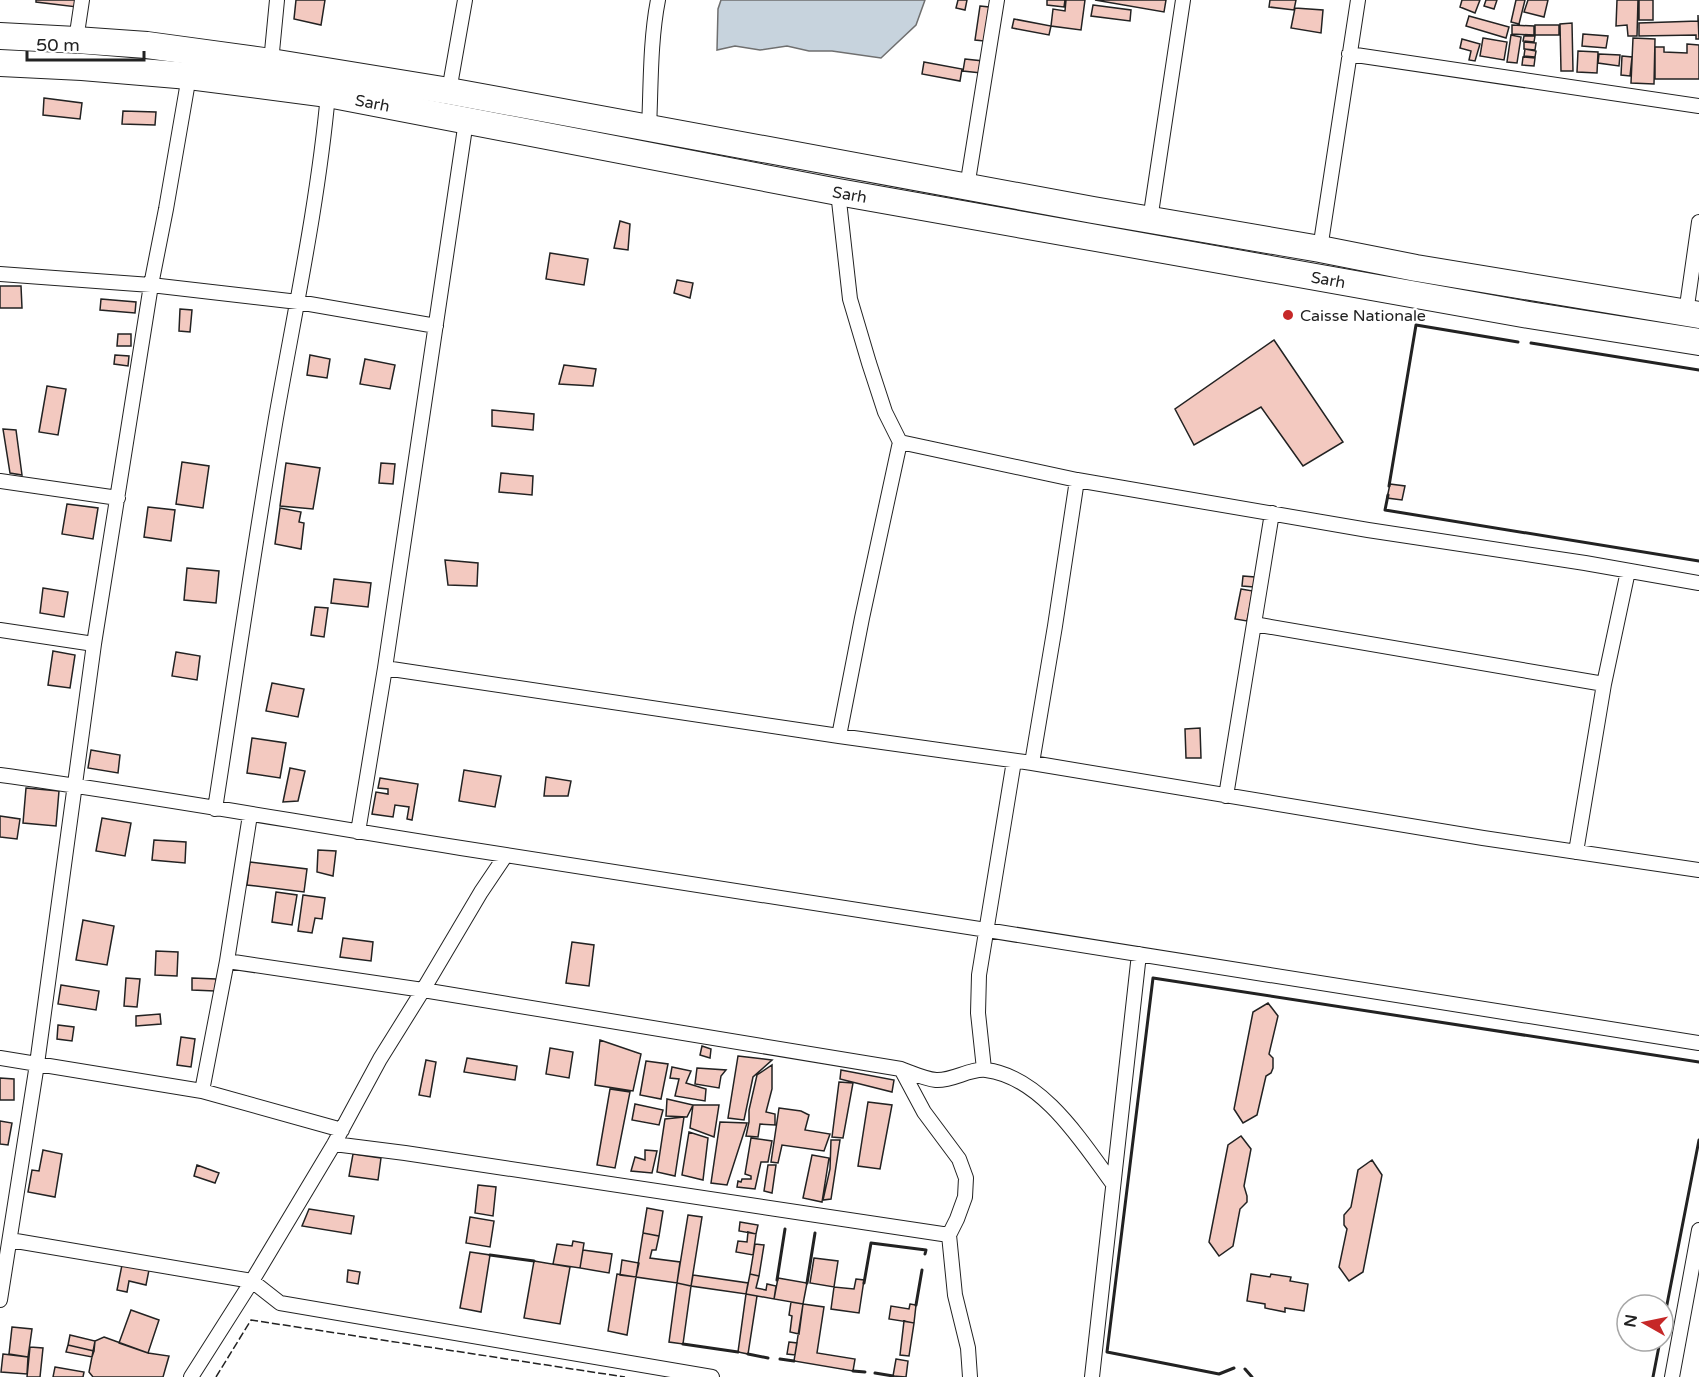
<svg xmlns="http://www.w3.org/2000/svg" width="1699" height="1377" viewBox="0 0 1699 1377" font-family="'Varela Round',sans-serif">
  <style>
    .water { fill: #c7d3dd; stroke: #6f6f6f; stroke-width: 1.5 }
    .building { fill: #f3c9c0; stroke: #222; stroke-width: 1.5 }
    .lines { fill: none; stroke-linecap: round; stroke-linejoin: round }
    .street-casing { stroke: #222; stroke-width: 16 }
    .highway-casing { stroke: #222; stroke-width: 28 }
    .street { stroke: #fff; stroke-width: 14 }
    .highway { stroke: #fff; stroke-width: 26 }
    .fence { stroke: #222; stroke-width: 1.5; stroke-dasharray: 8 3; stroke-linecap: butt }
    .wall { stroke: #222; stroke-width: 3 }
    .poi-dot { fill: #c62828; stroke: #fff; stroke-width: 2 }
    .labels { text-anchor: middle; stroke-width: 4.5; stroke-linejoin: round; paint-order: stroke }
    .street-label { font-size: 16px; fill: #222; stroke: #fff }
    .poi-label { font-size: 16px; fill: #222; stroke: #fff; text-anchor: start }
  </style>
  <rect width="100%" height="100%" fill="#fff"/>
  <path class="water" d="M 721,0 L 925,0 L 916,25 L 881,58 L 832,51 L 809,51 L 787,46 L 760,50 L 735,46 L 717,50 L 718,9 Z"/>
  <path class="building" d="M 36,0 L 77,0 L 77,7 L 36,2 Z
    M 296,0 L 325,0 L 321,25 L 294,19 Z
    M 958,0 L 967,0 L 965,10 L 956,8 Z
    M 1047,0 L 1065,0 L 1064,7 L 1047,5 Z
    M 1066,0 L 1085,0 L 1081,30 L 1051,26 L 1053,9 L 1065,11 Z
    M 1095,0 L 1166,0 L 1164,12 Z
    M 1270,0 L 1296,0 L 1294,10 L 1269,7 Z
    M 1462,0 L 1480,0 L 1475,13 L 1460,7 Z
    M 1486,0 L 1497,0 L 1494,9 L 1484,6 Z
    M 1516,0 L 1525,0 L 1519,24 L 1511,22 Z
    M 1528,0 L 1548,0 L 1544,17 L 1524,12 Z
    M 1617,0 L 1638,0 L 1637,36 L 1628,36 L 1627,25 L 1616,26 Z
    M 1639,0 L 1653,0 L 1653,20 L 1639,20 Z
    M 1093,5 L 1131,10 L 1130,21 L 1091,16 Z
    M 980,6 L 989,7 L 984,41 L 975,40 Z
    M 1295,8 L 1323,10 L 1321,33 L 1291,28 Z
    M 1698,15 L 1699,39 L 1696,39 L 1696,35 L 1639,36 L 1639,23 L 1698,21 Z
    M 1469,16 L 1509,27 L 1506,38 L 1466,26 Z
    M 1014,19 L 1051,26 L 1049,35 L 1012,28 Z
    M 1572,23 L 1573,71 L 1561,71 L 1560,24 Z
    M 1512,25 L 1534,26 L 1534,35 L 1512,34 Z
    M 1535,25 L 1559,25 L 1559,35 L 1535,35 Z
    M 1583,34 L 1608,36 L 1606,48 L 1582,46 Z
    M 1511,35 L 1521,37 L 1517,63 L 1507,62 Z
    M 1524,36 L 1535,36 L 1534,42 L 1523,41 Z
    M 1483,38 L 1507,42 L 1504,60 L 1480,56 Z
    M 1633,38 L 1655,39 L 1654,84 L 1631,83 Z
    M 1462,39 L 1480,44 L 1475,61 L 1469,60 L 1471,51 L 1460,48 Z
    M 1524,42 L 1536,43 L 1535,50 L 1524,49 Z
    M 1687,44 L 1699,45 L 1699,79 L 1655,79 L 1655,47 L 1664,47 L 1664,52 L 1687,53 Z
    M 1525,49 L 1536,51 L 1535,57 L 1524,56 Z
    M 1578,51 L 1598,52 L 1597,73 L 1577,72 Z
    M 1599,54 L 1620,55 L 1619,66 L 1598,63 Z
    M 1622,56 L 1632,57 L 1630,76 L 1621,75 Z
    M 1523,57 L 1535,58 L 1534,66 L 1522,65 Z
    M 965,59 L 983,61 L 981,73 L 963,71 Z
    M 924,62 L 962,69 L 960,81 L 922,74 Z
    M 44,98 L 82,103 L 80,119 L 43,115 Z
    M 123,111 L 156,112 L 155,125 L 122,124 Z
    M 620,221 L 630,224 L 628,250 L 614,248 Z
    M 550,253 L 588,259 L 584,285 L 546,279 Z
    M 677,280 L 693,283 L 690,298 L 674,293 Z
    M 0,286 L 21,286 L 22,308 L 0,308 Z
    M 101,299 L 136,302 L 135,313 L 100,310 Z
    M 180,309 L 192,310 L 190,332 L 179,331 Z
    M 118,334 L 131,334 L 131,346 L 117,346 Z
    M 1274,340 L 1343,442 L 1303,466 L 1261,407 L 1194,445 L 1175,409 Z
    M 115,355 L 129,356 L 128,366 L 114,364 Z
    M 310,355 L 330,359 L 327,378 L 307,375 Z
    M 365,359 L 395,365 L 390,389 L 360,384 Z
    M 564,365 L 596,369 L 593,386 L 559,384 Z
    M 47,386 L 66,389 L 58,435 L 39,432 Z
    M 492,410 L 534,414 L 533,430 L 492,426 Z
    M 3,429 L 16,430 L 22,475 L 10,473 Z
    M 182,462 L 209,466 L 203,508 L 176,504 Z
    M 286,463 L 320,468 L 313,509 L 280,506 Z
    M 381,463 L 395,464 L 393,484 L 379,483 Z
    M 501,473 L 533,476 L 532,495 L 499,492 Z
    M 1390,484 L 1405,486 L 1402,500 L 1387,498 Z
    M 67,504 L 98,508 L 93,539 L 62,534 Z
    M 148,507 L 175,510 L 171,541 L 144,537 Z
    M 280,508 L 301,512 L 299,522 L 304,523 L 301,549 L 275,544 Z
    M 445,560 L 478,563 L 477,586 L 448,585 Z
    M 187,568 L 219,571 L 216,603 L 184,600 Z
    M 1243,576 L 1255,577 L 1254,587 L 1242,586 Z
    M 334,579 L 371,583 L 368,607 L 331,603 Z
    M 43,588 L 68,592 L 64,617 L 40,613 Z
    M 1241,589 L 1253,591 L 1247,621 L 1235,619 Z
    M 315,607 L 328,608 L 324,637 L 311,635 Z
    M 53,651 L 75,655 L 70,688 L 48,685 Z
    M 176,652 L 200,656 L 197,680 L 172,676 Z
    M 272,683 L 304,689 L 298,717 L 266,711 Z
    M 1200,728 L 1201,758 L 1186,758 L 1185,729 Z
    M 252,738 L 286,743 L 280,778 L 247,773 Z
    M 91,750 L 120,755 L 118,773 L 88,768 Z
    M 290,768 L 305,771 L 298,801 L 283,802 Z
    M 464,770 L 501,776 L 495,807 L 459,801 Z
    M 546,777 L 571,781 L 568,796 L 544,796 Z
    M 380,778 L 418,784 L 412,820 L 407,819 L 409,807 L 395,805 L 393,817 L 372,814 L 376,792 L 388,794 L 388,789 L 378,788 Z
    M 26,788 L 59,791 L 56,826 L 23,823 Z
    M 0,816 L 20,819 L 17,839 L 0,837 Z
    M 102,818 L 131,823 L 125,856 L 96,851 Z
    M 154,840 L 186,842 L 185,863 L 152,860 Z
    M 318,850 L 336,851 L 333,876 L 317,872 Z
    M 250,862 L 307,869 L 304,892 L 247,885 Z
    M 276,892 L 297,895 L 292,925 L 272,922 Z
    M 303,895 L 325,898 L 322,919 L 315,918 L 312,933 L 298,931 Z
    M 83,920 L 114,926 L 107,965 L 76,960 Z
    M 343,938 L 373,942 L 371,961 L 340,957 Z
    M 572,942 L 594,945 L 589,986 L 566,983 Z
    M 156,951 L 178,952 L 177,976 L 155,975 Z
    M 126,978 L 140,979 L 137,1007 L 124,1006 Z
    M 192,978 L 216,979 L 215,991 L 192,990 Z
    M 61,985 L 99,991 L 96,1010 L 58,1004 Z
    M 1268,1003 L 1278,1016 L 1269,1054 L 1273,1058 L 1273,1068 L 1271,1073 L 1266,1076 L 1257,1115 L 1243,1123 L 1234,1109 L 1253,1012 Z
    M 160,1014 L 161,1024 L 136,1026 L 136,1016 Z
    M 58,1025 L 74,1027 L 72,1041 L 57,1039 Z
    M 181,1037 L 195,1039 L 191,1067 L 177,1065 Z
    M 600,1040 L 641,1054 L 633,1091 L 595,1085 Z
    M 702,1046 L 711,1049 L 710,1058 L 700,1055 Z
    M 550,1048 L 573,1052 L 569,1078 L 546,1074 Z
    M 738,1056 L 772,1060 L 753,1077 L 744,1120 L 728,1118 Z
    M 467,1058 L 517,1066 L 515,1080 L 464,1072 Z
    M 426,1060 L 436,1062 L 430,1097 L 419,1095 Z
    M 646,1061 L 668,1064 L 661,1099 L 640,1095 Z
    M 772,1065 L 772,1089 L 766,1112 L 775,1114 L 775,1125 L 760,1124 L 758,1137 L 746,1136 L 749,1122 L 749,1110 L 757,1075 Z
    M 672,1067 L 691,1071 L 686,1083 L 706,1089 L 705,1101 L 675,1096 L 679,1079 L 670,1078 Z
    M 697,1068 L 726,1070 L 721,1076 L 719,1088 L 695,1084 Z
    M 841,1070 L 894,1080 L 892,1092 L 840,1079 Z
    M 0,1078 L 14,1079 L 14,1100 L 0,1100 Z
    M 839,1082 L 853,1083 L 843,1138 L 832,1137 Z
    M 610,1089 L 630,1092 L 615,1168 L 597,1165 Z
    M 667,1099 L 693,1105 L 687,1117 L 666,1116 Z
    M 868,1102 L 892,1105 L 880,1169 L 858,1166 Z
    M 635,1104 L 663,1110 L 659,1125 L 632,1120 Z
    M 693,1105 L 719,1105 L 714,1137 L 690,1128 Z
    M 779,1108 L 801,1111 L 809,1115 L 805,1130 L 830,1134 L 824,1151 L 782,1145 L 778,1163 L 771,1162 Z
    M 684,1117 L 675,1176 L 657,1172 L 665,1119 Z
    M 0,1121 L 12,1123 L 8,1145 L 0,1144 Z
    M 720,1122 L 747,1123 L 727,1185 L 711,1183 Z
    M 689,1132 L 708,1138 L 703,1180 L 682,1175 Z
    M 1241,1136 L 1251,1149 L 1244,1186 L 1247,1196 L 1247,1202 L 1240,1209 L 1233,1246 L 1219,1256 L 1209,1242 L 1228,1145 Z
    M 751,1138 L 772,1141 L 768,1162 L 761,1162 L 755,1189 L 737,1187 L 738,1181 L 741,1182 L 742,1179 L 751,1179 L 751,1176 L 745,1174 Z
    M 831,1140 L 840,1140 L 831,1199 L 823,1200 L 830,1169 Z
    M 43,1150 L 62,1154 L 55,1197 L 28,1192 L 32,1170 L 39,1171 Z
    M 645,1150 L 657,1151 L 652,1173 L 631,1171 L 635,1157 L 645,1160 Z
    M 353,1154 L 381,1158 L 378,1180 L 349,1176 Z
    M 812,1155 L 829,1158 L 822,1202 L 803,1198 Z
    M 1372,1160 L 1382,1175 L 1363,1272 L 1349,1281 L 1339,1267 L 1347,1229 L 1344,1225 L 1344,1215 L 1351,1207 L 1358,1170 Z
    M 197,1165 L 219,1173 L 215,1183 L 194,1176 Z
    M 768,1165 L 776,1165 L 772,1193 L 764,1191 Z
    M 478,1185 L 496,1187 L 493,1216 L 475,1213 Z
    M 647,1208 L 663,1211 L 659,1236 L 643,1233 Z
    M 309,1209 L 354,1216 L 351,1234 L 302,1226 Z
    M 688,1215 L 702,1217 L 691,1286 L 677,1283 Z
    M 470,1217 L 494,1221 L 490,1247 L 466,1243 Z
    M 740,1222 L 758,1225 L 756,1234 L 739,1231 Z
    M 748,1232 L 756,1234 L 753,1255 L 736,1252 L 738,1241 L 747,1242 Z
    M 643,1233 L 659,1236 L 656,1250 L 652,1250 L 650,1258 L 680,1262 L 677,1283 L 636,1277 Z
    M 573,1241 L 584,1243 L 580,1268 L 553,1264 L 557,1244 L 572,1246 Z
    M 755,1244 L 764,1245 L 759,1276 L 750,1274 Z
    M 583,1250 L 612,1254 L 609,1273 L 580,1268 Z
    M 470,1252 L 490,1255 L 481,1312 L 460,1308 Z
    M 814,1258 L 838,1261 L 834,1287 L 810,1283 Z
    M 622,1260 L 639,1263 L 636,1277 L 620,1275 Z
    M 534,1261 L 570,1267 L 560,1324 L 524,1318 Z
    M 122,1265 L 149,1270 L 146,1285 L 129,1281 L 127,1292 L 117,1290 Z
    M 348,1270 L 360,1272 L 358,1284 L 347,1282 Z
    M 617,1274 L 636,1277 L 627,1335 L 608,1331 Z
    M 750,1274 L 759,1276 L 756,1288 L 766,1290 L 767,1284 L 776,1286 L 774,1299 L 746,1294 Z
    M 1251,1274 L 1270,1277 L 1271,1274 L 1291,1277 L 1290,1281 L 1308,1284 L 1304,1311 L 1285,1308 L 1285,1312 L 1265,1308 L 1265,1304 L 1247,1301 Z
    M 693,1275 L 748,1283 L 746,1294 L 691,1286 Z
    M 778,1278 L 807,1283 L 803,1304 L 774,1299 Z
    M 856,1279 L 864,1280 L 859,1313 L 831,1309 L 834,1287 L 854,1289 Z
    M 677,1283 L 691,1286 L 683,1344 L 669,1342 Z
    M 746,1294 L 757,1296 L 748,1354 L 738,1352 Z
    M 791,1302 L 803,1304 L 799,1334 L 790,1332 L 792,1316 L 789,1315 Z
    M 803,1304 L 824,1307 L 817,1353 L 855,1359 L 853,1371 L 794,1361 Z
    M 910,1304 L 916,1305 L 914,1323 L 889,1319 L 891,1306 L 909,1309 Z
    M 131,1310 L 159,1320 L 148,1353 L 119,1343 Z
    M 904,1321 L 914,1323 L 909,1356 L 900,1355 Z
    M 12,1327 L 32,1329 L 28,1357 L 9,1354 Z
    M 70,1335 L 95,1341 L 94,1351 L 68,1345 Z
    M 104,1337 L 148,1353 L 169,1356 L 163,1377 L 93,1377 L 89,1372 L 95,1341 Z
    M 789,1342 L 797,1343 L 795,1355 L 787,1354 Z
    M 68,1345 L 94,1351 L 92,1357 L 66,1352 Z
    M 30,1347 L 43,1348 L 40,1377 L 27,1377 Z
    M 3,1354 L 28,1357 L 27,1374 L 1,1372 Z
    M 896,1359 L 908,1361 L 906,1377 L 893,1376 Z
    M 55,1367 L 84,1372 L 83,1377 L 53,1377 Z"/>
  <g class="lines">
    <defs>
      <path id="street" d="M 76,40 L 82,0
        M 1349,54 L 1699,106
        M 271,62 L 277,0
        M 449,91 L 465,0
        M 649,128 C 651,86 650,41 658,0
        M 967,187 L 997,0
        M 838,192 L 850,299 L 869,363 L 885,412 L 900,442 L 862,618 L 839,736
        M 1150,220 L 1183,0
        M 1320,249 L 1358,0
        M 0,274 L 151,285 L 298,302 L 436,326
        M 1686,313 L 1699,222
        M 900,442 L 1077,480 L 1368,530 L 1585,563 L 1699,583
        M 0,481 L 118,498
        M 1254,624 L 1604,684
        M 0,630 L 94,644
        M 385,668 L 839,736 L 1032,763 L 1483,838 L 1699,870
        M 1032,763 L 1055,626 L 1077,480
        M 0,775 C 154,796 307,824 461,848 C 874,912 1286,977 1699,1043
        M 1226,796 L 1272,513
        M 215,809 C 235,679 254,548 276,418 C 295,310 318,203 328,94
        M 358,832 L 385,668 L 466,121
        M 1576,852 L 1604,684 L 1628,571
        M 227,961 L 423,990 L 901,1069 C 912,1073 925,1079 936,1080 C 953,1081 970,1068 986,1070 C 1042,1077 1082,1142 1113,1184
        M 0,1058 L 202,1091 L 342,1130
        M 901,1069 L 924,1112 L 959,1159 L 966,1178 L 965,1197 L 957,1219 L 949,1235 L 955,1295 L 968,1348 L 970,1377
        M 984,1069 L 978,1013 L 979,975 L 1014,761
        M 202,1091 L 227,961 L 250,815
        M 334,1144 L 405,1153 L 949,1235
        M 10,1240 L 252,1281 L 280,1303 L 712,1377
        M 0,1300 L 37,1064 L 94,644 L 151,285 L 166,209 L 189,76
        M 191,1377 L 252,1281 L 334,1144 L 380,1059 L 423,990 L 481,892 L 506,855
        M 1092,1377 L 1139,954
        M 1672,1377 L 1699,1230"/>
      <g id="highway">
        <path d="M 0,36 L 76,40 L 147,45 L 271,62 L 449,91 L 1093,210 L 1320,249 L 1416,268 L 1699,315"/>
        <path id="s1" d="M 0,63 L 82,67 L 189,76 L 328,94 L 838,192 L 1529,315 L 1699,342"/>
      </g>
    </defs>
    <use href="#street" class="street-casing"/>
    <use href="#highway" class="highway-casing"/>
    <use href="#street" class="street"/>
    <use href="#highway" class="highway"/>
    <path class="fence" d="M 216,1377 L 251,1320 L 625,1377"/>
    <path class="wall" d="M 1531,343 L 1699,370
      M 1389,486 L 1416,325 L 1518,342
      M 1388,495 L 1385,510 L 1699,561
      M 490,1255 L 534,1261
      M 777,1280 L 785,1229
      M 807,1283 L 815,1233
      M 864,1283 L 871,1243 L 926,1250 L 925,1254
      M 916,1305 L 922,1270
      M 1663,1325 L 1699,1140
      M 683,1344 L 738,1352
      M 748,1354 L 768,1358
      M 780,1359 L 794,1361
      M 1234,1368 L 1219,1374 L 1107,1352 L 1153,978 L 1699,1062
      M 1245,1369 L 1252,1377
      M 853,1371 L 865,1372
      M 875,1373 L 893,1376
      M 1653,1377 L 1660,1341"/>
  </g>
  <circle class="poi-dot" cx="1288" cy="315" r="6"/>
  <g class="labels">
    <g class="street-label">
      <text dy="6" stroke="none"><textPath href="#s1" startOffset="375">Sarh</textPath></text>
      <text dy="6" stroke="none"><textPath href="#s1" startOffset="861">Sarh</textPath></text>
      <text dy="6" stroke="none"><textPath href="#s1" startOffset="1347">Sarh</textPath></text>
    </g>
    <g class="poi-label">
      <text x="1300" y="321">Caisse Nationale</text>
    </g>
  </g>
  <g transform="translate(1645 1323) rotate(279)"><circle r="28" fill="#ffffff" stroke="#a7a7a7" stroke-width="1.5"/>
  <path d="M0-4.5L10 22L0 15L-10 22Z" fill="#c62828"/>
  <text y="-9" font-size="16" font-weight="bold" text-anchor="middle" fill="#222222">N</text>
  </g>
  <path d="M27 51v9h117v-9" fill="none" stroke="#222222" stroke-width="3"/>
  <text x="36" y="51" font-size="18" fill="#222222" stroke="#ffffff" stroke-width="4.5" paint-order="stroke">50 m</text>
</svg>
